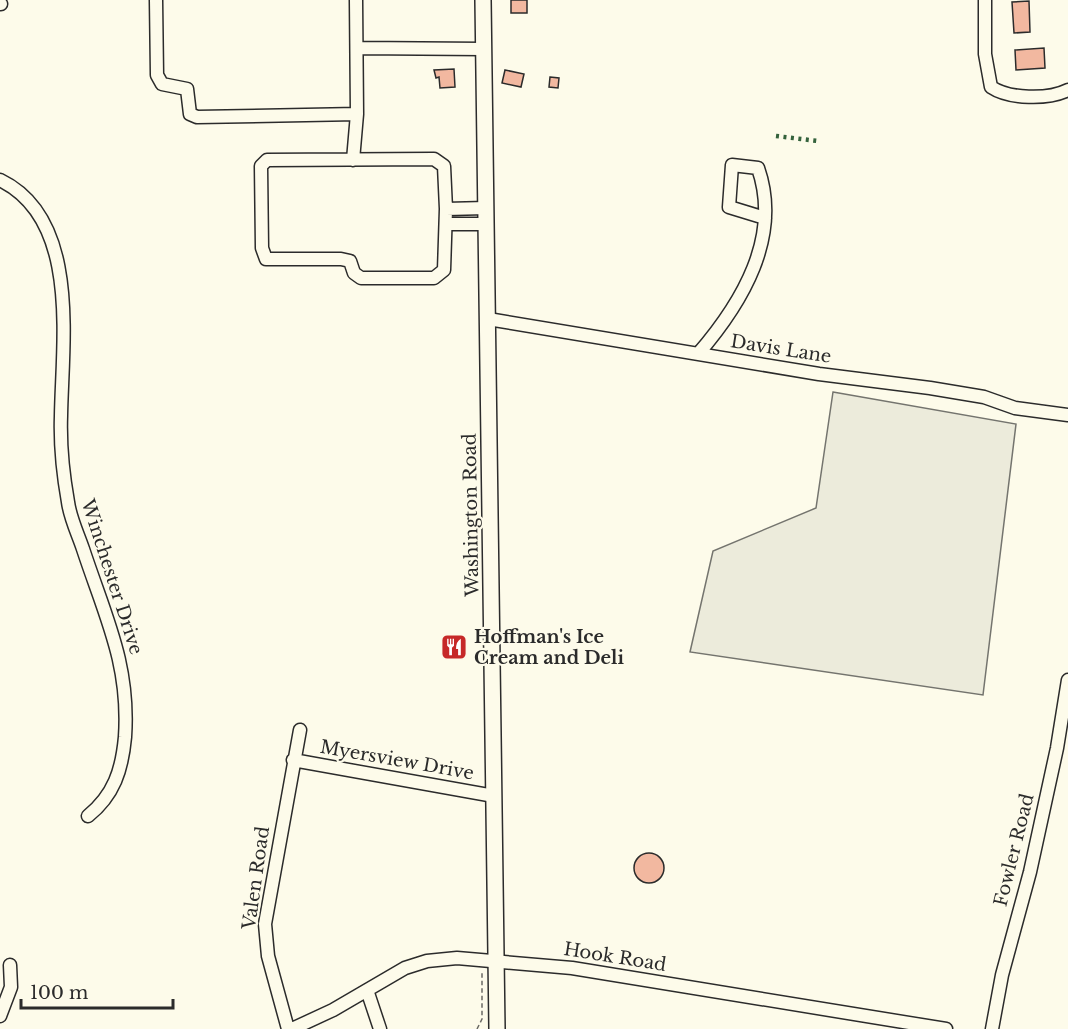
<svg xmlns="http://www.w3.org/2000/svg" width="1068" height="1029" viewBox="0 0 1068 1029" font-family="'Libre Baskerville',serif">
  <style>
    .green { fill: #ecebdb; stroke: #74746e; stroke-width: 1.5 }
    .building { fill: #f2b8a0; stroke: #2b2b2b; stroke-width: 1.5 }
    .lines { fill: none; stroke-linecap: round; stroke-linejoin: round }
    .minor-casing { stroke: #2b2b2b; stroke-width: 15 }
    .major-casing { stroke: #2b2b2b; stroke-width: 18 }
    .path { stroke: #6a6964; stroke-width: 1.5; stroke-dasharray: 4.5 3; stroke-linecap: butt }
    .minor { stroke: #fdfbea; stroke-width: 12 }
    .major { stroke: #fdfbea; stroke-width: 15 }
    .hedge { stroke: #34623c; stroke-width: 4.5; stroke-dasharray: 3 4.5; stroke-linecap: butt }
    .labels { text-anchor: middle; stroke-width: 4.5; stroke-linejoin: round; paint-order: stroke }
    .street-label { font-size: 18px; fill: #2b2b2b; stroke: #fdfbea }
    .poi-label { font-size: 18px; font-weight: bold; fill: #2b2b2b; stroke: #fdfbea; text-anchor: start }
  </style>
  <rect width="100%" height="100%" fill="#fdfbea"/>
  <path class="green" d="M 833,392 L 1016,424 L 983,695 L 690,652 L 713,551 L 816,508 Z"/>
  <path class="building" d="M 511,0 L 527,0 L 527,13 L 511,13 Z
    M 1029,1 L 1030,32 L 1014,33 L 1012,2 Z
    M 1044,48 L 1045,68 L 1016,70 L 1015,50 Z
    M 454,69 L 455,87 L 440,88 L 439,77 L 436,78 L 434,70 Z
    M 505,70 L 524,74 L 521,87 L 502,83 Z
    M 550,77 L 559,78 L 558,88 L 549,87 Z
    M634 868a15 15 0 1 1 30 0a15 15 0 1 1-30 0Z"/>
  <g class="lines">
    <defs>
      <path id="minor" d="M 156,0 L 157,75 L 162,84 L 187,89 L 190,114 L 197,117 L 357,114 L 356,0
        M 985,0 L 985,54 L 991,87 C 1009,99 1048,100 1068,90
        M 0,4 L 1,4
        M 357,48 L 484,49
        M 353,160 L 357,114
        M 0,180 C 81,219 62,343 61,416 C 60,444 63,474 68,502 C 70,518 78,534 83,549 C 105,616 130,664 125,737 C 122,770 114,795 88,816
        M 446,209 L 444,270 L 434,278 L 361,278 L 354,273 L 350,261 L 341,259 L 266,259 L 262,248 L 261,166 L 267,160 L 434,159 L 444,166 L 446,209 L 486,208
        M 446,224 L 486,224
        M 488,319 L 819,374 L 930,388 L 984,397 L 1015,408 L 1068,415
        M 698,354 C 742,303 782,237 758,168 L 732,165 L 729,207 L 765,218
        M 293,760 L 494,796
        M 367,990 L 380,1029
        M 0,1016 L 11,987 L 10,965
        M 288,1029 L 268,956 L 265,924 L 300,730
        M 292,1029 L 333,1010 L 405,968 L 427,961 L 457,958 L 572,968 L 946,1029
        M 992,1029 L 1002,975 L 1030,872 L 1057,748 L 1068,680"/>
      <path id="major" d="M 483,0 L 497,1029"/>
    </defs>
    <use href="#minor" class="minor-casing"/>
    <use href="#major" class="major-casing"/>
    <path class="path" d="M 477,1029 L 482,1019 L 482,972"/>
    <use href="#minor" class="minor"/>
    <use href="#major" class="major"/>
    <path class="hedge" d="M 776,136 L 818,141"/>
  </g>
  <defs>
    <symbol id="restaurant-square" viewBox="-11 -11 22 22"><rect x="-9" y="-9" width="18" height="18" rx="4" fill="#c62828" stroke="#fdfbea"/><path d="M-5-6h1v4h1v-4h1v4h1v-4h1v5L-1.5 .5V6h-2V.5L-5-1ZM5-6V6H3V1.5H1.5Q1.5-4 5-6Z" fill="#fff"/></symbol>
  </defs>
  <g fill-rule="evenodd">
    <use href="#restaurant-square" x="439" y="632" width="30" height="30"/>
  </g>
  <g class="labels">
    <g class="street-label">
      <text transform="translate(781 349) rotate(9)" y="6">Davis Lane</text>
      <text transform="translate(471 515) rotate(-91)" y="6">Washington Road</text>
      <text transform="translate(112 577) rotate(72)" y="6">Winchester Drive</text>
      <text transform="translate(397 760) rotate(10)" y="6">Myersview Drive</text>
      <text transform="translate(1014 850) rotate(-76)" y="6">Fowler Road</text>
      <text transform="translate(256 878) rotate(-82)" y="6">Valen Road</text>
      <text transform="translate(615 957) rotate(9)" y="6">Hook Road</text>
    </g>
    <g class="poi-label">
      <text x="474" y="643">Hoffman's Ice<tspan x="474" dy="21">Cream and Deli</tspan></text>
    </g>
  </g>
  <path d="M21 999v9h152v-9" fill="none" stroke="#2b2b2b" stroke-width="3"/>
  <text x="30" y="999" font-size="18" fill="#2b2b2b" stroke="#fdfbea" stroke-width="4.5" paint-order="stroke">100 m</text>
</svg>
